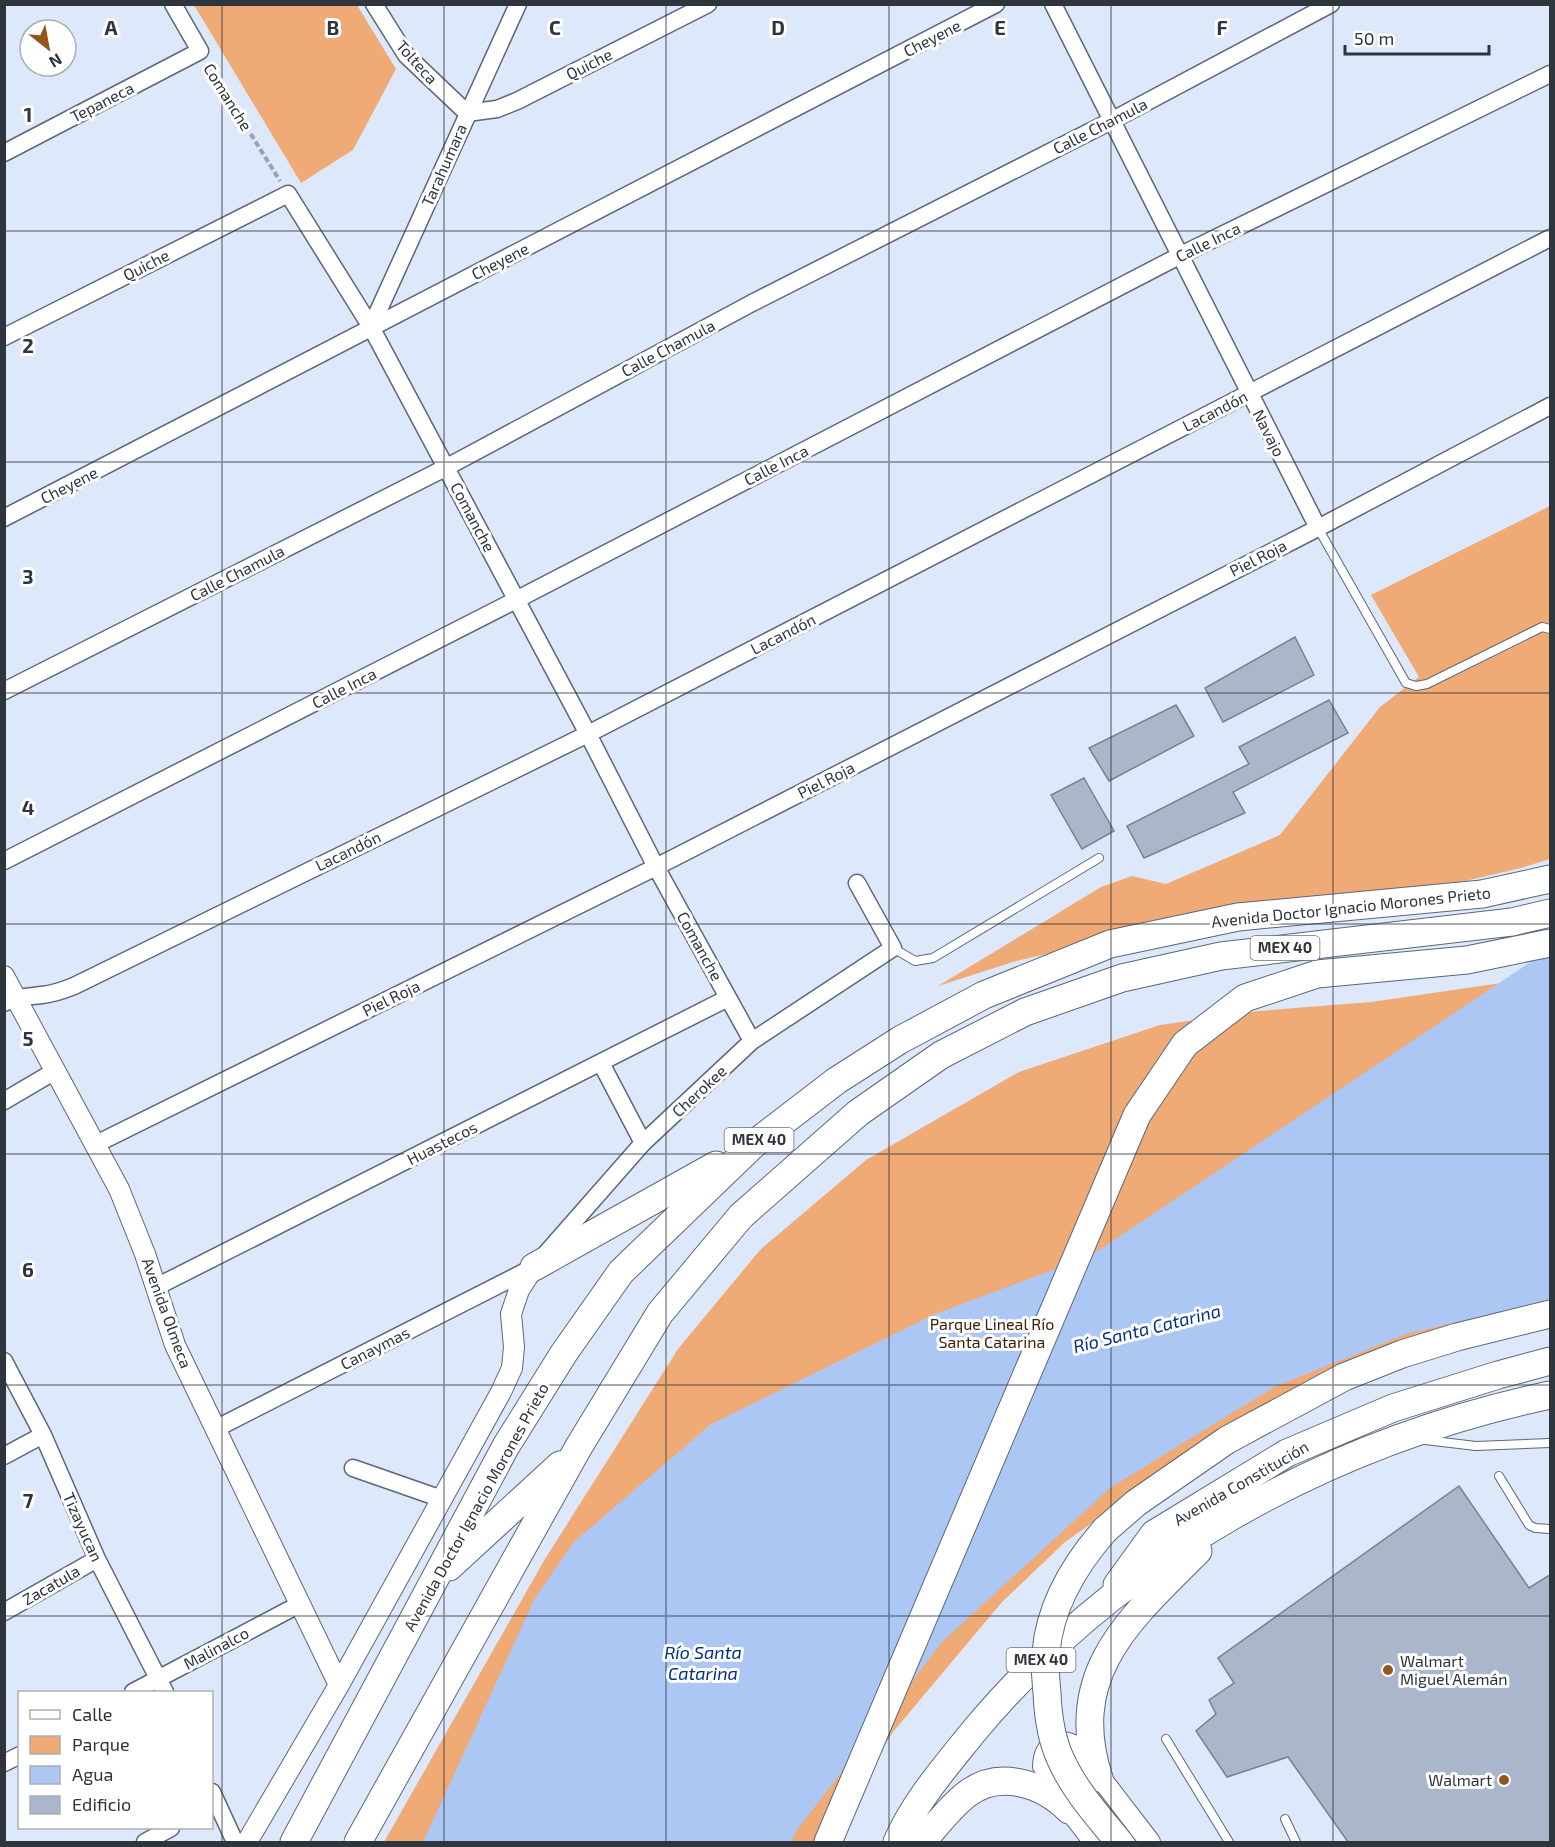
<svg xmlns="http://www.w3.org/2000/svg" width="1555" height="1847" viewBox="0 0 1555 1847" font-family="'Exo 2',sans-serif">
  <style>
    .green { fill: #f0aa75 }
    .water { fill: #acc7f4 }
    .building { fill: #aab6cc; stroke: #758195; stroke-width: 1.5 }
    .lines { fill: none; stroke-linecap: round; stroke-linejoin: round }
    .service-casing { stroke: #5b677a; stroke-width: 10 }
    .minor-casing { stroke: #5b677a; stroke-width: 19 }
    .tertiary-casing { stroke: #5b677a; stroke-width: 22 }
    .trunk-casing { stroke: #5b677a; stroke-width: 29 }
    .path { stroke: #9aa3b1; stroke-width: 4; stroke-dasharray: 6 3; stroke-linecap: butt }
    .service { stroke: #fff; stroke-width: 8 }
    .minor { stroke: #fff; stroke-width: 16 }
    .tertiary { stroke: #fff; stroke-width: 20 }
    .trunk { stroke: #fff; stroke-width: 27 }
    .trunk-bridge-casing { stroke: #5b677a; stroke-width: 29; stroke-linecap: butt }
    .trunk-bridge { stroke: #fff; stroke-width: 27 }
    .grid { fill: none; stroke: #2f353d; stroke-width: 1.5; stroke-opacity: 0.55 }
    .poi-dot { fill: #95561d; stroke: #fff; stroke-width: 2 }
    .labels { text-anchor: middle; stroke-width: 6; stroke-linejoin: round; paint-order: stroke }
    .shield { fill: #fff; stroke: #6d7277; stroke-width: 1.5 }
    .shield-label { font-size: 15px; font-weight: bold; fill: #2f353d }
    .street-label { font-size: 16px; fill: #2f353d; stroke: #fff }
    .park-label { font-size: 16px; fill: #402208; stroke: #fff }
    .poi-label { font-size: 16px; fill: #2f353d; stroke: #fff; text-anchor: start }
    .water-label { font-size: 18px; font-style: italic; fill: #023185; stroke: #fff }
    .grid-label { font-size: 20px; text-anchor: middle; font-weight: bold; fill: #2f353d; stroke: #fff; stroke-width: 6; stroke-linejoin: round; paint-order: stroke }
  </style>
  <rect width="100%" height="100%" fill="#dee8fb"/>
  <path class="green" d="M 194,5 L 357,5 L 396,69 L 353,150 L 301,183 Z
    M 1550,506 L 1550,859 L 1521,868 L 1409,894 L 1193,921 L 1016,961 L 938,986 L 1101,887 L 1132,876 L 1166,884 L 1280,835 L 1380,707 L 1419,677 L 1371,595 Z
    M 1550,974 L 1550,1318 L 1343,1375 L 1166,1471 L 1065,1542 L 1002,1602 L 893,1732 L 824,1842 L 384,1842 L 545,1559 L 678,1349 L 760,1250 L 866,1160 L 1019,1072 L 1160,1025 L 1259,1011 L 1371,1002 L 1522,980 Z"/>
  <path class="water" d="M 1550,957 L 1550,1300 L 1406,1334 L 1274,1387 L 1110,1488 L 943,1641 L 796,1831 L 791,1842 L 423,1842 L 535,1598 L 574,1542 L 711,1424 L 935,1314 L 1090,1256 L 1529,963 Z"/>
  <path class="building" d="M 1295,637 L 1314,675 L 1223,722 L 1205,688 Z
    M 1329,700 L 1348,733 L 1233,792 L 1245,813 L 1144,858 L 1127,826 L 1249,764 L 1239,747 Z
    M 1176,705 L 1194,736 L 1109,781 L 1089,748 Z
    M 1084,778 L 1114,831 L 1082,849 L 1051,795 Z
    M 1459,1486 L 1529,1588 L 1551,1574 L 1551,1842 L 1348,1842 L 1288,1757 L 1227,1777 L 1196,1731 L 1216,1714 L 1209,1700 L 1234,1683 L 1218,1658 Z"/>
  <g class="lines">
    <defs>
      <path id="service" d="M 1318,528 L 1406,683 L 1416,686 L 1427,684 L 1542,627 L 1550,629
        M 893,948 L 915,961 L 933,958 L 1099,858
        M 1425,1440 L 1476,1446 L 1550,1443
        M 1499,1476 L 1529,1525 L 1535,1528 L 1550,1529
        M 1166,1739 L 1229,1842
        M 1285,1819 L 1296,1842"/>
      <path id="minor" d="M 374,4 L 406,55 L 467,113 L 497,109 L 517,101 L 708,4
        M 1053,4 L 1318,528
        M 4,153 L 200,51 L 173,4
        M 371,327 L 518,4
        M 4,337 L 288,194 L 371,327 L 588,734 L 656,867 L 752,1041
        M 4,518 L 996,4
        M 4,691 L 447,467 L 752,303 L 1111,121 L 1331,4
        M 4,861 L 516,600 L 1181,255 L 1550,74
        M 4,1003 C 17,996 28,997 42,995 C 53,994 64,990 74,986 L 588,734 L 1550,238
        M 601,1063 L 643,1143
        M 4,1101 L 55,1071
        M 96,1144 L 656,867 L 1318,528 L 1550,406
        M 156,1287 L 728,998
        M 4,1361 L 43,1435 L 97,1559 L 165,1692
        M 217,1428 L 534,1267 L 643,1143 L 752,1041 L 893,948 L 857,883
        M 4,1456 L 43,1435
        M 353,1468 L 442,1499
        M 4,1612 L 97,1559
        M 133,1692 L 300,1604
        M 4,1763 L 20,1755
        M 212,1792 L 235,1842
        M 145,1842 L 171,1828"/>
      <path id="tertiary" d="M 4,976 L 119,1189 L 145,1254 L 175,1345 L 339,1685
        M 247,1842 L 339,1685 L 501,1392 L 512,1368 L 514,1347 L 511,1314 L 519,1290 L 534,1267
        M 1094,1842 L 1069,1810 L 1043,1766 C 1044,1744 1059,1736 1077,1747 L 1150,1842"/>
      <path id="trunk" d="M 534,1267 L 716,1165
        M 1105,1530 L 1136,1503 L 1227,1440 L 1344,1377 L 1402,1354 L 1457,1337 L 1550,1314
        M 449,1567 L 560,1465
        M 1117,1585 L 1154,1534 L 1287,1453 L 1393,1408 L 1498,1375 L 1550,1361
        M 1099,1778 C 1065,1673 1130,1619 1198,1551
        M 294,1842 L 506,1446 L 564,1353 L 621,1272 L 754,1144 L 836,1081 L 900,1040 L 984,995 L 1110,944 L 1238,917 L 1482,894 L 1550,879
        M 358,1842 L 578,1448 L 660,1313 L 741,1216 L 858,1113 L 941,1055 L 1025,1012 L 1122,978 L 1221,956 L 1512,922 L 1550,913
        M 828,1842 L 1137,1115 L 1185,1044 L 1245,998 L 1317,974 L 1467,960 L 1550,943
        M 897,1842 C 915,1801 946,1766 974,1731 C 1120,1556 1329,1442 1550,1395
        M 922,1842 C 936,1826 950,1807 967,1794 C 999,1769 1043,1784 1069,1810"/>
    </defs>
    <use href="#service" class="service-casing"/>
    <use href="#minor" class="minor-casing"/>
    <use href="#tertiary" class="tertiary-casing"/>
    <use href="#trunk" class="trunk-casing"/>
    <path class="path" d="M 208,65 L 280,181"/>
    <use href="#service" class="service"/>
    <use href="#minor" class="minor"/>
    <use href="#tertiary" class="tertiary"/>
    <use href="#trunk" class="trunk"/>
    <defs>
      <path id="trunk-bridge" d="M 1105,1530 C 1075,1564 1050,1606 1046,1652 C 1044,1666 1046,1680 1047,1693 C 1048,1717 1051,1739 1061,1760 C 1075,1791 1098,1816 1119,1842"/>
    </defs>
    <use href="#trunk-bridge" class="trunk-bridge-casing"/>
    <use href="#trunk-bridge" class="trunk-bridge"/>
  </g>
  <path class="grid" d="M 222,4 L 222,1842M 444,4 L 444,1842M 666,4 L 666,1842M 889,4 L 889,1842M 1111,4 L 1111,1842M 1333,4 L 1333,1842M 4,231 L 1550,231M 4,462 L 1550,462M 4,693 L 1550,693M 4,924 L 1550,924M 4,1154 L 1550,1154M 4,1385 L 1550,1385M 4,1616 L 1550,1616"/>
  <g class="poi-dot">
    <circle cx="1388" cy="1670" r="6"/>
    <circle cx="1504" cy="1780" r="6"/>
  </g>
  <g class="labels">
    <g class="shield">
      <rect x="1250.5" y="936" width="69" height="24" rx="4.5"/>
      <rect x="724.5" y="1128" width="69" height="24" rx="4.5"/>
      <rect x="1006.5" y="1648" width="69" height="24" rx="4.5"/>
    </g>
    <g class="shield-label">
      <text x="1285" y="953">MEX 40</text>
      <text x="759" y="1145">MEX 40</text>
      <text x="1041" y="1665">MEX 40</text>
    </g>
    <g class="street-label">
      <text transform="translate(932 38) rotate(-27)" y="6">Cheyene</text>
      <text transform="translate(417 62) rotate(48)" y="6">Tolteca</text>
      <text transform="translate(589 64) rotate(-27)" y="6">Quiche</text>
      <text transform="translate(228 97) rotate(58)" y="6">Comanche</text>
      <text transform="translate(102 102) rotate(-27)" y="6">Tepaneca</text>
      <text transform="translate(1100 126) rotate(-27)" y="6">Calle Chamula</text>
      <text transform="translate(444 165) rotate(-66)" y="6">Tarahumara</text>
      <text transform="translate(1208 242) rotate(-26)" y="6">Calle Inca</text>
      <text transform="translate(500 261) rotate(-27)" y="6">Cheyene</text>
      <text transform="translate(146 265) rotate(-27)" y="6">Quiche</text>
      <text transform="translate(668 348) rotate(-28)" y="6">Calle Chamula</text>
      <text transform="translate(1215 411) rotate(-27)" y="6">Lacandón</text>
      <text transform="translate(1269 433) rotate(63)" y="6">Navajo</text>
      <text transform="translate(776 465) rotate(-27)" y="6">Calle Inca</text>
      <text transform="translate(69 485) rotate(-27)" y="6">Cheyene</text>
      <text transform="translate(473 517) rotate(62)" y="6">Comanche</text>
      <text transform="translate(1258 558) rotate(-27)" y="6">Piel Roja</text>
      <text transform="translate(237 573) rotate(-27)" y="6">Calle Chamula</text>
      <text transform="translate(783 634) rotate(-27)" y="6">Lacandón</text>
      <text transform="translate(344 688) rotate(-27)" y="6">Calle Inca</text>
      <text transform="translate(826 780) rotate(-27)" y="6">Piel Roja</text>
      <text transform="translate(348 851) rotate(-26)" y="6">Lacandón</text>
      <text transform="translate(1351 907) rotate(-6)" y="6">Avenida Doctor Ignacio Morones Prieto</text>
      <text transform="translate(700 946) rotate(61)" y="6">Comanche</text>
      <text transform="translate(391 998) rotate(-26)" y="6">Piel Roja</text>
      <text transform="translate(699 1091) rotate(-43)" y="6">Cherokee</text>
      <text transform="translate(442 1143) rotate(-27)" y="6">Huastecos</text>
      <text transform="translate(167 1313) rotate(70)" y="6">Avenida Olmeca</text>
      <text transform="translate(375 1348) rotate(-27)" y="6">Canaymas</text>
      <text transform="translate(1241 1483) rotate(-30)" y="6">Avenida Constitución</text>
      <text transform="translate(476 1507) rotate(-61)" y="6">Avenida Doctor Ignacio Morones Prieto</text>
      <text transform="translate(83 1527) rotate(66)" y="6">Tizayucan</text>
      <text transform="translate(51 1585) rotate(-30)" y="6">Zacatula</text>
      <text transform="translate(216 1648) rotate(-28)" y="6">Malinalco</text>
    </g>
    <g class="park-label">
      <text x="992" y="1330">Parque Lineal Río<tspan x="992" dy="18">Santa Catarina</tspan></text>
    </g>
    <g class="poi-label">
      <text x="1400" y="1667">Walmart<tspan x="1400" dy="18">Miguel Alemán</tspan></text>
      <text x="1492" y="1786" text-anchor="end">Walmart</text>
    </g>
    <g class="water-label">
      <text transform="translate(1147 1329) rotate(-14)" y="6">Río Santa Catarina</text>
      <text x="703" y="1659">Río Santa<tspan x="703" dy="21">Catarina</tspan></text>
    </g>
  </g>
  <g class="grid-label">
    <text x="111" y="35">A</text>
    <text x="333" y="35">B</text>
    <text x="555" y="35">C</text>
    <text x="778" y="35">D</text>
    <text x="1000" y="35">E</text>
    <text x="1222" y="35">F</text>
    <text x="28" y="122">1</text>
    <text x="28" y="353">2</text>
    <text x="28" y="584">3</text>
    <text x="28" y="815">4</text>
    <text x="28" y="1046">5</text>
    <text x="28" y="1277">6</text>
    <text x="28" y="1508">7</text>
  </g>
  <rect width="1555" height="1847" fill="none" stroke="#2f353d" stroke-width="12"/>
  <rect x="18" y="1691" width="195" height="138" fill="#ffffff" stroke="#acaeb1" stroke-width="1.5"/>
  <rect x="30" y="1710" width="30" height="9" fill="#ffffff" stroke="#acaeb1" stroke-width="1.5"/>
  <text x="72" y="1721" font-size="18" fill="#2f353d">Calle</text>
  <rect x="30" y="1736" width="30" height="18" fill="#f0aa75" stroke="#acaeb1" stroke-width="1.5"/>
  <text x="72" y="1751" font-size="18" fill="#2f353d">Parque</text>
  <rect x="30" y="1766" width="30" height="18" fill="#acc7f4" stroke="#acaeb1" stroke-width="1.5"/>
  <text x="72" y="1781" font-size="18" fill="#2f353d">Agua</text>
  <rect x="30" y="1796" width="30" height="18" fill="#aab6cc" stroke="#acaeb1" stroke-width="1.5"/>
  <text x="72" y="1811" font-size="18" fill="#2f353d">Edificio</text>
  <g transform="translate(48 48) rotate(149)"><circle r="28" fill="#ffffff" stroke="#acaeb1" stroke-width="1.5"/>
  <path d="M0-4.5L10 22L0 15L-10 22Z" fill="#95561d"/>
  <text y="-9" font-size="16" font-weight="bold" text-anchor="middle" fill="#2f353d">N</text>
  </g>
  <path d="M1345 45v9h144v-9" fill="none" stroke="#2f353d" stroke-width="3"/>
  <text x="1354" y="45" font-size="18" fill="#2f353d" stroke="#ffffff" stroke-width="4.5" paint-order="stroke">50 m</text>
</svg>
